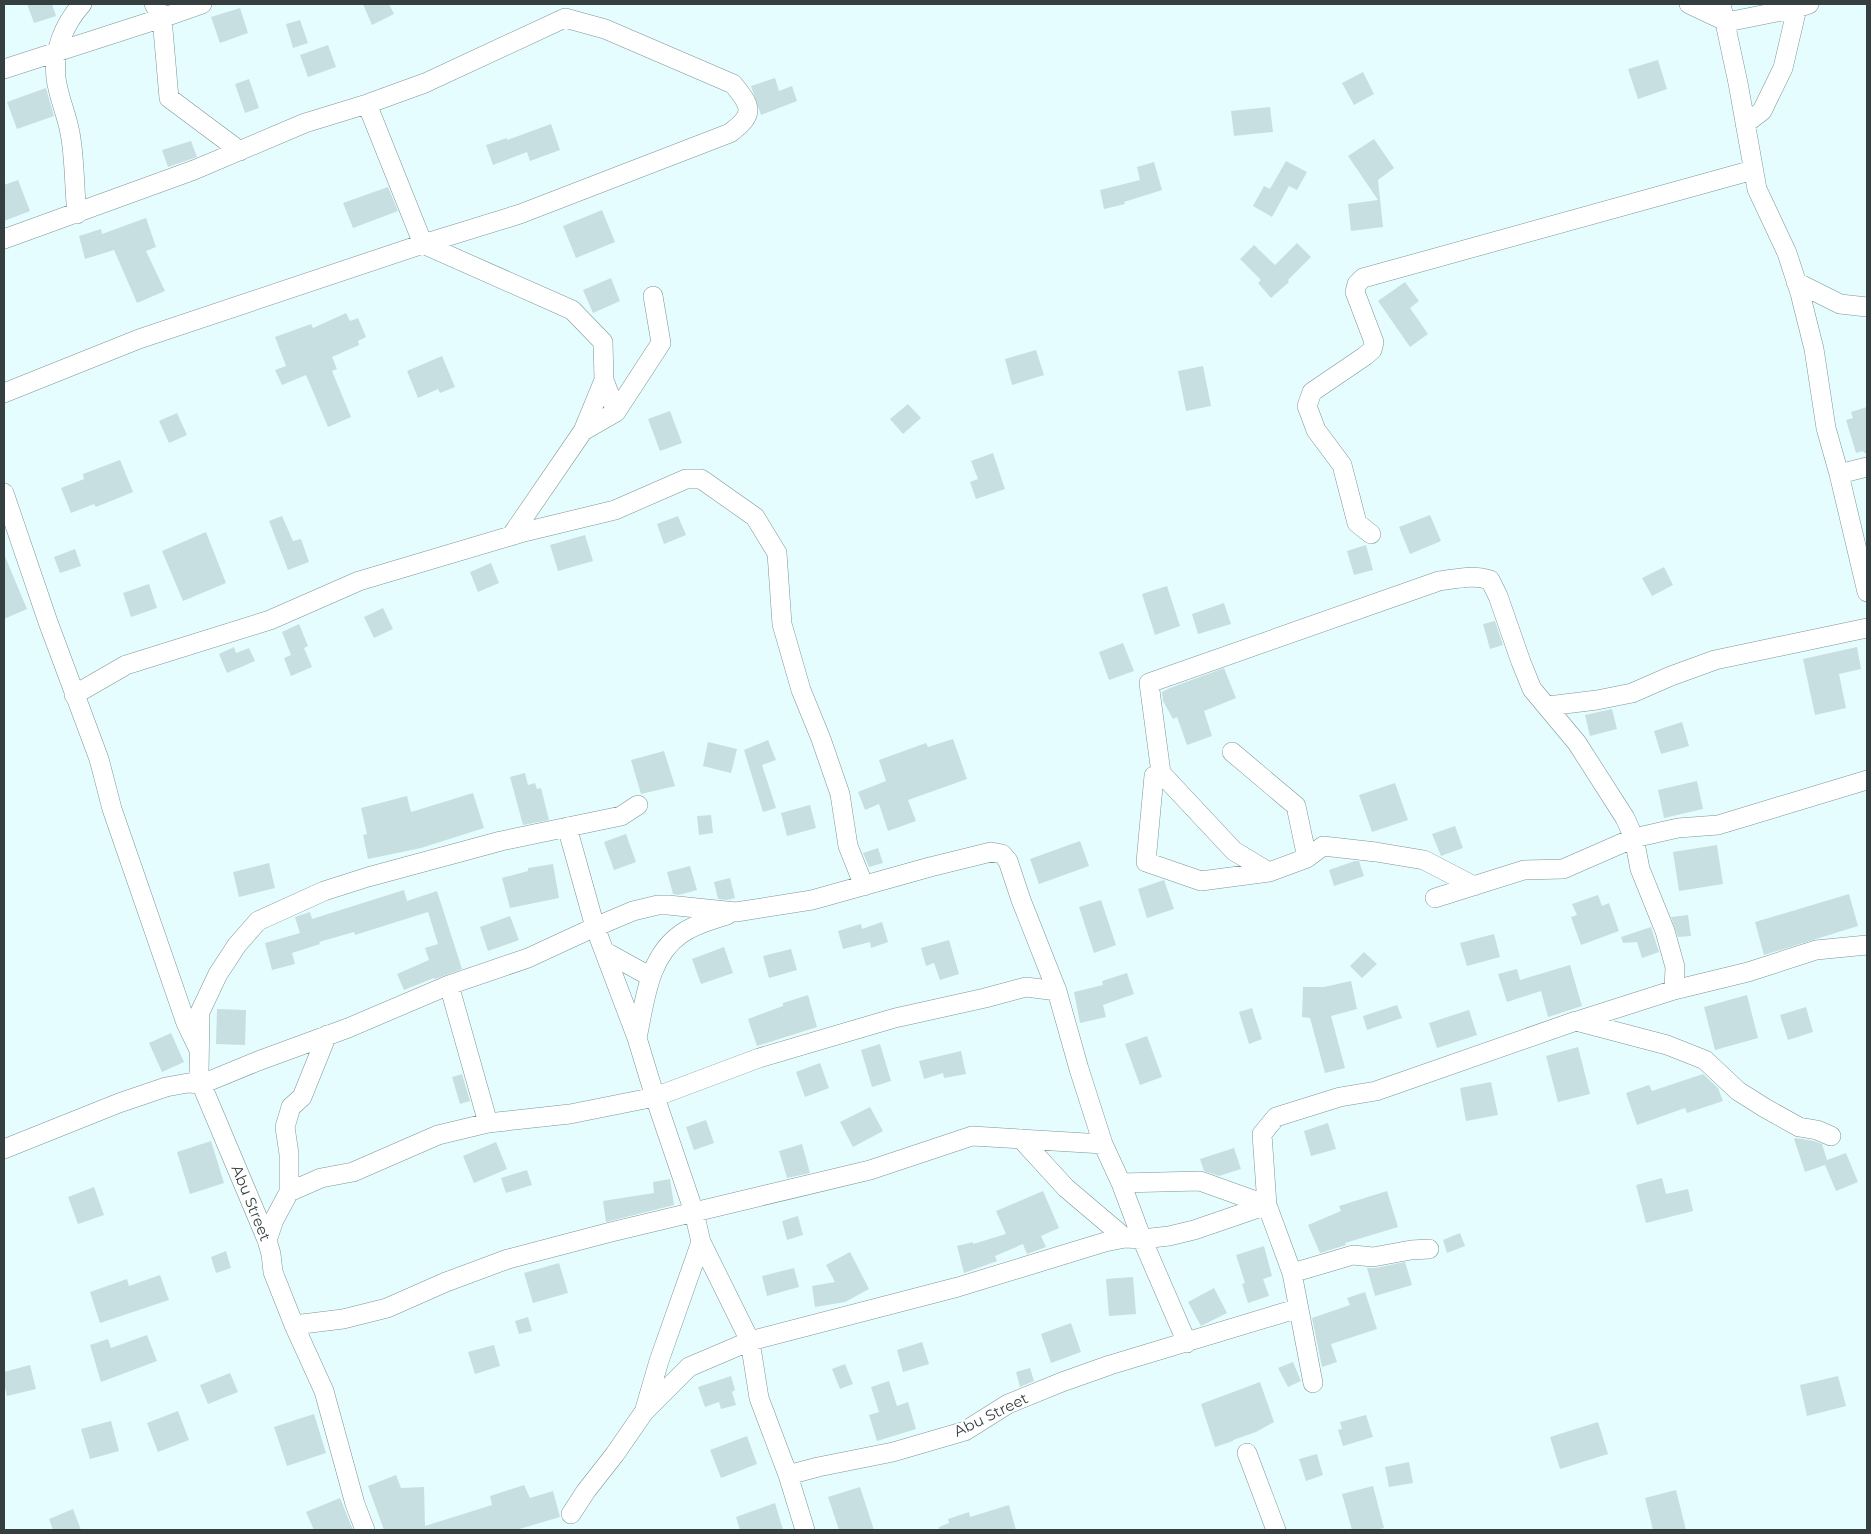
<svg xmlns="http://www.w3.org/2000/svg" width="1871" height="1534" viewBox="0 0 1871 1534" font-family="Montserrat,sans-serif">
  <style>
    .building { fill: #c7dfe0 }
    .lines { fill: none; stroke-linecap: round; stroke-linejoin: round }
    .street-casing { stroke: #7e9496; stroke-width: 20 }
    .street { stroke: #fff; stroke-width: 19 }
    .labels { text-anchor: middle; stroke-width: 4; stroke-linejoin: round; paint-order: stroke }
    .street-label { font-size: 15px; fill: #353f3f; stroke: #fff }
  </style>
  <rect width="100%" height="100%" fill="#e5fdff"/>
  <path class="building" d="M 27,4 L 52,4 L 56,16 L 34,23 Z
    M 363,4 L 389,4 L 394,14 L 372,25 Z
    M 240,8 L 248,33 L 220,43 L 211,17 Z
    M 300,20 L 308,43 L 293,48 L 286,24 Z
    M 328,45 L 336,67 L 308,77 L 300,55 Z
    M 1658,60 L 1667,89 L 1638,99 L 1628,69 Z
    M 1363,72 L 1374,94 L 1354,105 L 1342,83 Z
    M 775,78 L 779,91 L 792,86 L 797,101 L 761,115 L 751,86 Z
    M 249,79 L 259,108 L 245,113 L 235,84 Z
    M 46,88 L 54,116 L 17,129 L 7,102 Z
    M 1270,107 L 1273,132 L 1234,136 L 1231,111 Z
    M 551,124 L 560,150 L 530,161 L 527,152 L 493,165 L 486,145 L 507,138 L 507,140 Z
    M 1374,139 L 1394,168 L 1378,180 L 1383,227 L 1351,231 L 1348,204 L 1378,200 L 1348,156 Z
    M 191,141 L 197,157 L 168,167 L 162,150 Z
    M 1286,161 L 1307,172 L 1297,190 L 1289,186 L 1272,217 L 1253,206 L 1264,186 L 1270,189 Z
    M 1154,162 L 1162,190 L 1124,202 L 1125,204 L 1104,209 L 1100,190 L 1140,180 L 1137,167 Z
    M 18,180 L 30,211 L 4,221 L 4,185 Z
    M 388,187 L 398,211 L 353,228 L 343,203 Z
    M 602,210 L 615,242 L 576,258 L 563,226 Z
    M 146,218 L 156,247 L 146,251 L 165,291 L 137,303 L 114,250 L 85,259 L 79,236 L 101,229 L 102,234 Z
    M 1297,243 L 1311,257 L 1288,280 L 1289,282 L 1271,298 L 1258,283 L 1261,280 L 1240,259 L 1254,245 L 1275,265 Z
    M 611,278 L 620,301 L 593,313 L 583,290 Z
    M 1405,282 L 1419,301 L 1410,308 L 1428,334 L 1410,347 L 1378,301 Z
    M 346,313 L 350,321 L 358,318 L 366,337 L 358,341 L 359,345 L 332,357 L 337,369 L 332,371 L 351,417 L 328,427 L 306,375 L 282,385 L 275,370 L 286,366 L 275,337 L 311,324 L 313,328 Z
    M 1036,350 L 1044,375 L 1012,385 L 1005,359 Z
    M 442,356 L 455,387 L 440,393 L 438,389 L 418,398 L 407,371 Z
    M 1203,366 L 1211,406 L 1186,411 L 1178,371 Z
    M 908,404 L 921,418 L 903,434 L 890,419 Z
    M 1867,407 L 1867,453 L 1864,453 L 1863,451 L 1856,453 L 1846,420 L 1853,418 L 1851,412 Z
    M 670,411 L 682,443 L 660,451 L 648,419 Z
    M 177,413 L 187,435 L 169,443 L 159,421 Z
    M 993,453 L 1005,489 L 976,499 L 970,482 L 978,479 L 971,461 Z
    M 120,460 L 133,492 L 96,507 L 94,504 L 71,513 L 61,488 L 84,479 L 83,474 Z
    M 1430,515 L 1441,541 L 1410,554 L 1399,527 Z
    M 282,516 L 293,541 L 301,539 L 309,562 L 288,570 L 269,521 Z
    M 678,516 L 686,535 L 664,544 L 657,524 Z
    M 206,532 L 226,583 L 183,601 L 162,551 Z
    M 585,535 L 593,561 L 558,571 L 550,545 Z
    M 1366,545 L 1373,570 L 1354,575 L 1347,551 Z
    M 75,549 L 81,566 L 60,573 L 54,557 Z
    M 4,554 L 27,609 L 4,619 Z
    M 491,563 L 499,583 L 478,592 L 470,572 Z
    M 1664,567 L 1673,585 L 1652,596 L 1642,578 Z
    M 149,584 L 157,608 L 131,617 L 123,593 Z
    M 1167,586 L 1180,626 L 1155,635 L 1142,594 Z
    M 1224,603 L 1231,624 L 1198,634 L 1192,614 Z
    M 383,608 L 393,629 L 374,638 L 364,617 Z
    M 1495,621 L 1503,645 L 1490,649 L 1483,624 Z
    M 299,624 L 308,646 L 304,648 L 312,667 L 291,676 L 284,658 L 291,655 L 282,632 Z
    M 1123,643 L 1134,671 L 1109,680 L 1099,652 Z
    M 234,647 L 236,653 L 249,648 L 255,661 L 227,673 L 219,654 Z
    M 1857,647 L 1861,669 L 1839,674 L 1846,708 L 1815,715 L 1803,659 Z
    M 1224,668 L 1236,698 L 1204,711 L 1212,736 L 1187,745 L 1177,717 L 1173,719 L 1163,701 L 1162,692 L 1170,688 Z
    M 1612,709 L 1617,729 L 1590,736 L 1585,715 Z
    M 1682,722 L 1689,746 L 1661,754 L 1654,731 Z
    M 953,739 L 967,779 L 908,800 L 916,821 L 888,831 L 879,804 L 865,810 L 858,792 L 886,781 L 879,760 L 926,743 L 928,747 Z
    M 768,740 L 776,760 L 762,765 L 776,808 L 763,812 L 744,750 Z
    M 708,742 L 737,749 L 731,773 L 703,766 Z
    M 664,751 L 675,786 L 641,794 L 631,760 Z
    M 525,773 L 528,785 L 535,783 L 537,789 L 541,788 L 549,820 L 523,825 L 510,777 Z
    M 1697,781 L 1703,809 L 1664,818 L 1658,790 Z
    M 1395,783 L 1408,820 L 1372,832 L 1359,795 Z
    M 473,793 L 484,828 L 421,848 L 368,859 L 363,835 L 367,834 L 361,808 L 407,796 L 411,812 Z
    M 810,805 L 816,828 L 787,836 L 781,813 Z
    M 711,815 L 713,833 L 699,835 L 697,816 Z
    M 1455,826 L 1463,848 L 1441,856 L 1432,834 Z
    M 626,834 L 636,862 L 614,870 L 604,842 Z
    M 1080,841 L 1089,866 L 1039,884 L 1030,859 Z
    M 1717,845 L 1723,884 L 1679,891 L 1673,852 Z
    M 878,848 L 883,863 L 869,867 L 863,853 Z
    M 1355,861 L 1359,861 L 1364,876 L 1334,886 L 1329,870 Z
    M 269,863 L 275,888 L 239,897 L 233,872 Z
    M 553,864 L 559,898 L 510,908 L 502,878 L 528,871 L 528,868 Z
    M 690,866 L 697,890 L 679,895 L 673,894 L 667,872 Z
    M 730,878 L 735,898 L 727,900 L 718,899 L 714,882 Z
    M 1164,880 L 1174,909 L 1147,918 L 1138,889 Z
    M 404,890 L 407,901 L 437,891 L 462,969 L 435,979 L 434,978 L 404,990 L 397,974 L 429,960 L 425,948 L 438,944 L 428,912 L 355,935 L 354,932 L 319,942 L 320,944 L 292,953 L 295,964 L 272,970 L 265,943 L 300,933 L 295,917 L 310,912 L 312,919 Z
    M 1849,894 L 1858,926 L 1764,955 L 1755,922 Z
    M 1598,895 L 1602,906 L 1609,903 L 1619,931 L 1581,945 L 1571,917 L 1577,915 L 1572,904 Z
    M 1101,900 L 1116,945 L 1094,953 L 1079,907 Z
    M 1688,915 L 1691,936 L 1678,937 L 1671,917 Z
    M 510,916 L 519,940 L 488,951 L 480,927 Z
    M 882,922 L 888,942 L 871,948 L 870,942 L 843,949 L 838,931 L 861,924 L 862,929 Z
    M 1651,927 L 1659,952 L 1642,958 L 1637,942 L 1623,943 L 1621,937 Z
    M 1494,934 L 1500,957 L 1467,966 L 1460,943 Z
    M 949,940 L 959,974 L 940,980 L 934,963 L 926,966 L 921,948 Z
    M 724,947 L 733,973 L 701,984 L 692,959 Z
    M 791,949 L 797,970 L 769,978 L 763,956 Z
    M 1364,952 L 1377,964 L 1362,978 L 1350,966 Z
    M 1570,965 L 1582,1006 L 1548,1017 L 1541,991 L 1507,1002 L 1498,974 L 1517,969 L 1520,980 Z
    M 1127,973 L 1134,994 L 1103,1005 L 1106,1017 L 1080,1023 L 1074,992 L 1103,985 L 1102,981 Z
    M 1351,981 L 1357,1009 L 1331,1016 L 1345,1068 L 1325,1073 L 1310,1018 L 1302,1017 L 1303,987 L 1324,987 Z
    M 808,995 L 817,1027 L 757,1046 L 748,1019 L 783,1006 L 783,1003 Z
    M 1747,995 L 1758,1038 L 1715,1050 L 1704,1007 Z
    M 1397,1005 L 1402,1018 L 1367,1030 L 1363,1016 Z
    M 1806,1007 L 1813,1032 L 1788,1040 L 1780,1015 Z
    M 1252,1008 L 1262,1039 L 1249,1044 L 1239,1012 Z
    M 217,1009 L 246,1010 L 245,1045 L 216,1044 Z
    M 1469,1010 L 1477,1035 L 1437,1048 L 1429,1023 Z
    M 171,1033 L 184,1062 L 162,1072 L 149,1043 Z
    M 1147,1036 L 1162,1077 L 1140,1085 L 1125,1044 Z
    M 880,1044 L 891,1081 L 872,1087 L 861,1050 Z
    M 1578,1047 L 1590,1094 L 1558,1102 L 1546,1056 Z
    M 961,1051 L 966,1074 L 944,1078 L 943,1073 L 924,1079 L 919,1061 Z
    M 820,1063 L 829,1088 L 805,1097 L 796,1072 Z
    M 462,1074 L 470,1101 L 460,1104 L 452,1077 Z
    M 1703,1074 L 1718,1088 L 1723,1101 L 1687,1113 L 1685,1108 L 1637,1125 L 1626,1093 L 1649,1085 L 1652,1091 Z
    M 1491,1082 L 1498,1115 L 1466,1121 L 1460,1088 Z
    M 870,1107 L 883,1131 L 853,1147 L 840,1122 Z
    M 706,1120 L 714,1143 L 694,1150 L 686,1127 Z
    M 1328,1123 L 1336,1149 L 1311,1156 L 1304,1131 Z
    M 1796,1138 L 1814,1141 L 1822,1144 L 1827,1160 L 1846,1153 L 1858,1182 L 1836,1191 L 1825,1165 L 1805,1172 L 1794,1139 Z
    M 211,1141 L 224,1183 L 190,1194 L 177,1152 Z
    M 496,1142 L 507,1169 L 474,1183 L 463,1156 Z
    M 802,1144 L 810,1173 L 787,1178 L 779,1151 Z
    M 1234,1148 L 1241,1169 L 1219,1176 L 1204,1171 L 1200,1159 Z
    M 527,1170 L 532,1185 L 506,1193 L 501,1178 Z
    M 1662,1178 L 1666,1194 L 1688,1189 L 1693,1211 L 1646,1223 L 1636,1185 Z
    M 670,1179 L 674,1205 L 606,1222 L 603,1201 L 654,1193 L 653,1182 Z
    M 94,1187 L 104,1215 L 78,1224 L 68,1197 Z
    M 1043,1191 L 1059,1228 L 1041,1236 L 1046,1247 L 1027,1254 L 1023,1244 L 995,1256 L 997,1261 L 964,1273 L 957,1246 L 973,1242 L 973,1244 L 1006,1234 L 996,1211 Z
    M 1387,1191 L 1398,1227 L 1345,1243 L 1346,1245 L 1320,1253 L 1308,1225 L 1341,1211 L 1339,1206 Z
    M 798,1216 L 803,1235 L 787,1240 L 782,1221 Z
    M 1460,1233 L 1465,1246 L 1447,1253 L 1443,1240 Z
    M 1264,1246 L 1272,1276 L 1263,1279 L 1269,1296 L 1248,1303 L 1242,1284 L 1245,1283 L 1236,1255 Z
    M 226,1251 L 231,1268 L 216,1273 L 211,1257 Z
    M 850,1252 L 869,1289 L 845,1302 L 815,1307 L 812,1286 L 835,1282 L 826,1265 Z
    M 1405,1262 L 1412,1285 L 1375,1296 L 1367,1268 L 1375,1268 Z
    M 559,1263 L 568,1293 L 533,1303 L 524,1273 Z
    M 794,1268 L 799,1287 L 767,1296 L 762,1276 Z
    M 160,1275 L 169,1300 L 100,1323 L 90,1292 L 127,1279 L 129,1286 Z
    M 1133,1277 L 1136,1314 L 1109,1316 L 1106,1279 Z
    M 1214,1288 L 1227,1313 L 1201,1326 L 1188,1302 Z
    M 1365,1292 L 1377,1329 L 1331,1344 L 1337,1362 L 1322,1367 L 1312,1318 L 1350,1305 L 1347,1298 Z
    M 528,1317 L 532,1331 L 519,1334 L 515,1321 Z
    M 1071,1323 L 1081,1352 L 1051,1363 L 1041,1334 Z
    M 147,1335 L 157,1361 L 101,1382 L 90,1345 L 108,1339 L 111,1348 Z
    M 922,1342 L 929,1364 L 903,1372 L 897,1350 Z
    M 494,1345 L 500,1366 L 475,1374 L 468,1352 Z
    M 1293,1362 L 1301,1381 L 1288,1387 L 1278,1368 Z
    M 845,1364 L 853,1384 L 840,1389 L 832,1369 Z
    M 30,1365 L 36,1389 L 7,1396 L 4,1383 L 4,1372 Z
    M 1030,1368 L 1034,1381 L 1020,1387 L 1016,1372 Z
    M 230,1373 L 238,1392 L 208,1404 L 200,1385 Z
    M 731,1376 L 735,1390 L 732,1392 L 736,1405 L 721,1409 L 719,1402 L 705,1407 L 698,1387 Z
    M 1838,1376 L 1846,1406 L 1807,1416 L 1800,1385 Z
    M 889,1381 L 897,1406 L 908,1402 L 916,1429 L 877,1441 L 869,1415 L 879,1412 L 871,1387 Z
    M 1260,1382 L 1274,1422 L 1256,1432 L 1233,1440 L 1233,1441 L 1215,1447 L 1201,1404 Z
    M 178,1411 L 189,1440 L 158,1452 L 147,1423 Z
    M 314,1414 L 326,1453 L 287,1466 L 274,1427 Z
    M 1366,1415 L 1373,1437 L 1343,1446 L 1338,1430 L 1342,1429 L 1340,1422 Z
    M 111,1421 L 119,1451 L 90,1459 L 81,1429 Z
    M 1598,1422 L 1608,1454 L 1560,1469 L 1550,1437 Z
    M 747,1436 L 757,1464 L 721,1478 L 710,1450 Z
    M 1317,1454 L 1323,1475 L 1306,1481 L 1299,1459 Z
    M 1409,1462 L 1413,1483 L 1389,1487 L 1385,1467 Z
    M 396,1475 L 401,1488 L 424,1487 L 425,1526 L 492,1505 L 490,1496 L 524,1485 L 530,1498 L 553,1491 L 560,1517 L 516,1530 L 384,1530 L 368,1486 Z
    M 1373,1486 L 1384,1528 L 1375,1530 L 1352,1530 L 1342,1494 Z
    M 860,1487 L 874,1530 L 839,1530 L 828,1497 Z
    M 1676,1490 L 1686,1530 L 1653,1530 L 1645,1498 Z
    M 340,1498 L 353,1530 L 314,1530 L 306,1512 Z
    M 775,1503 L 783,1530 L 740,1530 L 736,1517 Z
    M 1009,1505 L 1016,1530 L 939,1530 L 939,1527 L 949,1523 L 948,1519 L 969,1512 L 970,1517 Z
    M 73,1509 L 81,1530 L 53,1530 L 49,1519 Z"/>
  <g class="lines">
    <defs>
      <path id="street" d="M 154,4 L 162,18 L 169,98 L 240,151
        M 1689,4 L 1727,22 L 1797,8 L 1809,4
        M 1721,4 L 1738,83 L 1757,189 L 1787,253 L 1800,293 L 1814,349 L 1826,428 L 1839,474
        M 4,69 L 162,18 L 202,4
        M 367,104 L 423,244 L 572,310 L 603,342 L 604,380 L 616,412
        M 1745,124 L 1762,111 L 1783,68 L 1797,8
        M 77,214 C 74,187 75,159 70,133 C 67,115 58,96 56,78 C 53,51 64,24 82,4
        M 4,239 L 194,170 L 305,123 L 367,104 L 425,83 L 565,18 L 605,29 L 733,84 C 752,107 755,114 730,133 L 520,214 L 423,244 L 139,339 L 4,393
        M 1796,282 L 1840,304 L 1867,307
        M 583,431 L 604,380
        M 1867,467 L 1839,474 L 1867,592
        M 4,493 L 48,622 L 99,759 L 112,809 L 186,1023 L 198,1048
        M 1371,534 L 1357,523 L 1342,465 L 1316,430 L 1307,406 L 1312,392 L 1365,356 L 1372,350 L 1374,342 L 1355,292 L 1357,284 L 1363,278 L 1753,170
        M 511,536 L 583,431 L 616,412 L 661,343 L 653,296
        M 74,695 L 126,665 L 270,620 L 359,581 L 524,532 L 615,510 L 686,479 L 701,479 L 755,517 L 777,553 L 782,624 L 801,690 L 821,739 L 840,794 L 848,846 L 864,886
        M 1548,706 L 1597,700 L 1632,693 L 1671,676 L 1715,660 L 1867,628
        M 1232,752 L 1296,806 L 1307,858
        M 1161,773 L 1154,776 L 1146,862 L 1201,881 L 1269,872
        M 567,827 L 595,927 L 637,1038 L 655,1097 L 694,1212 L 701,1242 L 750,1341 L 759,1398 L 788,1475 L 805,1530
        M 1474,886 L 1424,860 L 1376,852 L 1323,846 L 1307,858 L 1269,872 L 1234,851 L 1161,773 L 1149,683 L 1439,581 C 1456,579 1473,574 1490,580 L 1498,596 L 1521,662 L 1532,689 L 1577,743 L 1625,818 L 1634,838 L 1640,869 L 1665,931 L 1675,967 L 1674,990
        M 1435,898 L 1524,870 L 1563,869 L 1634,838 L 1678,828 L 1718,825 L 1867,780
        M 604,951 L 651,977
        M 449,985 L 488,1123
        M 1577,1021 L 1674,990 L 1748,972 L 1816,950 L 1867,945
        M 637,1038 C 645,1001 648,957 681,934 C 695,924 712,920 727,915
        M 1021,1139 L 1066,1188 L 1125,1238
        M 4,1149 L 119,1103 L 166,1087 L 188,1083 L 202,1084 L 258,1061 L 348,1028 L 449,985 L 528,958 L 595,927 L 633,911 L 658,905 L 668,905 L 736,912 L 812,900 L 930,867 L 991,852 L 1002,854 L 1008,861 L 1021,900 L 1057,991 L 1079,1069 L 1103,1144 L 1121,1183 L 1200,1181 L 1267,1205 L 1262,1134 L 1276,1117 L 1340,1097 L 1376,1091 L 1576,1021 L 1667,1045 L 1705,1060 L 1738,1091 L 1765,1108 L 1799,1127 L 1817,1130 L 1831,1136
        M 1121,1183 L 1142,1239 L 1187,1343
        M 289,1192 L 289,1154 L 285,1127 L 291,1107 L 302,1097 L 327,1035
        M 267,1240 L 274,1220 L 289,1192 L 321,1178 L 353,1172 L 438,1135 L 488,1123 L 570,1114 L 655,1097 L 759,1058 L 895,1018 L 985,998 L 1026,987 L 1057,991
        M 1292,1273 L 1353,1255 L 1373,1257 L 1411,1250 L 1429,1249
        M 294,1325 L 343,1319 L 387,1308 L 446,1282 L 508,1259 L 611,1232 L 870,1170 L 972,1136 L 1103,1144
        M 645,1409 L 659,1361 L 701,1242
        M 1247,1453 L 1276,1530
        M 788,1475 L 818,1467 L 893,1452 L 965,1431 L 1008,1404 L 1062,1382 L 1110,1365 L 1299,1308
        M 571,1514 L 586,1491 L 615,1454 L 644,1412 L 689,1367 L 750,1341 L 958,1287 L 1105,1242 L 1125,1238 L 1142,1239 L 1169,1236 L 1194,1230 L 1267,1205 L 1292,1273 L 1313,1383
        M 365,1530 L 355,1504 L 324,1391 L 294,1325 L 273,1272 L 271,1254 L 267,1240 L 203,1088 L 199,1073 L 200,1012 L 218,974 L 237,945 L 258,921 L 324,891 L 368,877 L 501,841 L 621,816 L 638,805"/>
    </defs>
    <use href="#street" class="street-casing"/>
    <use href="#street" class="street"/>
  </g>
  <g class="labels">
    <g class="street-label">
      <text transform="translate(251 1203) rotate(68)" y="5">Abu Street</text>
      <text transform="translate(991 1415) rotate(-26)" y="5">Abu Street</text>
    </g>
  </g>
  <rect width="1871" height="1534" fill="none" stroke="#353f3f" stroke-width="10"/>
</svg>
